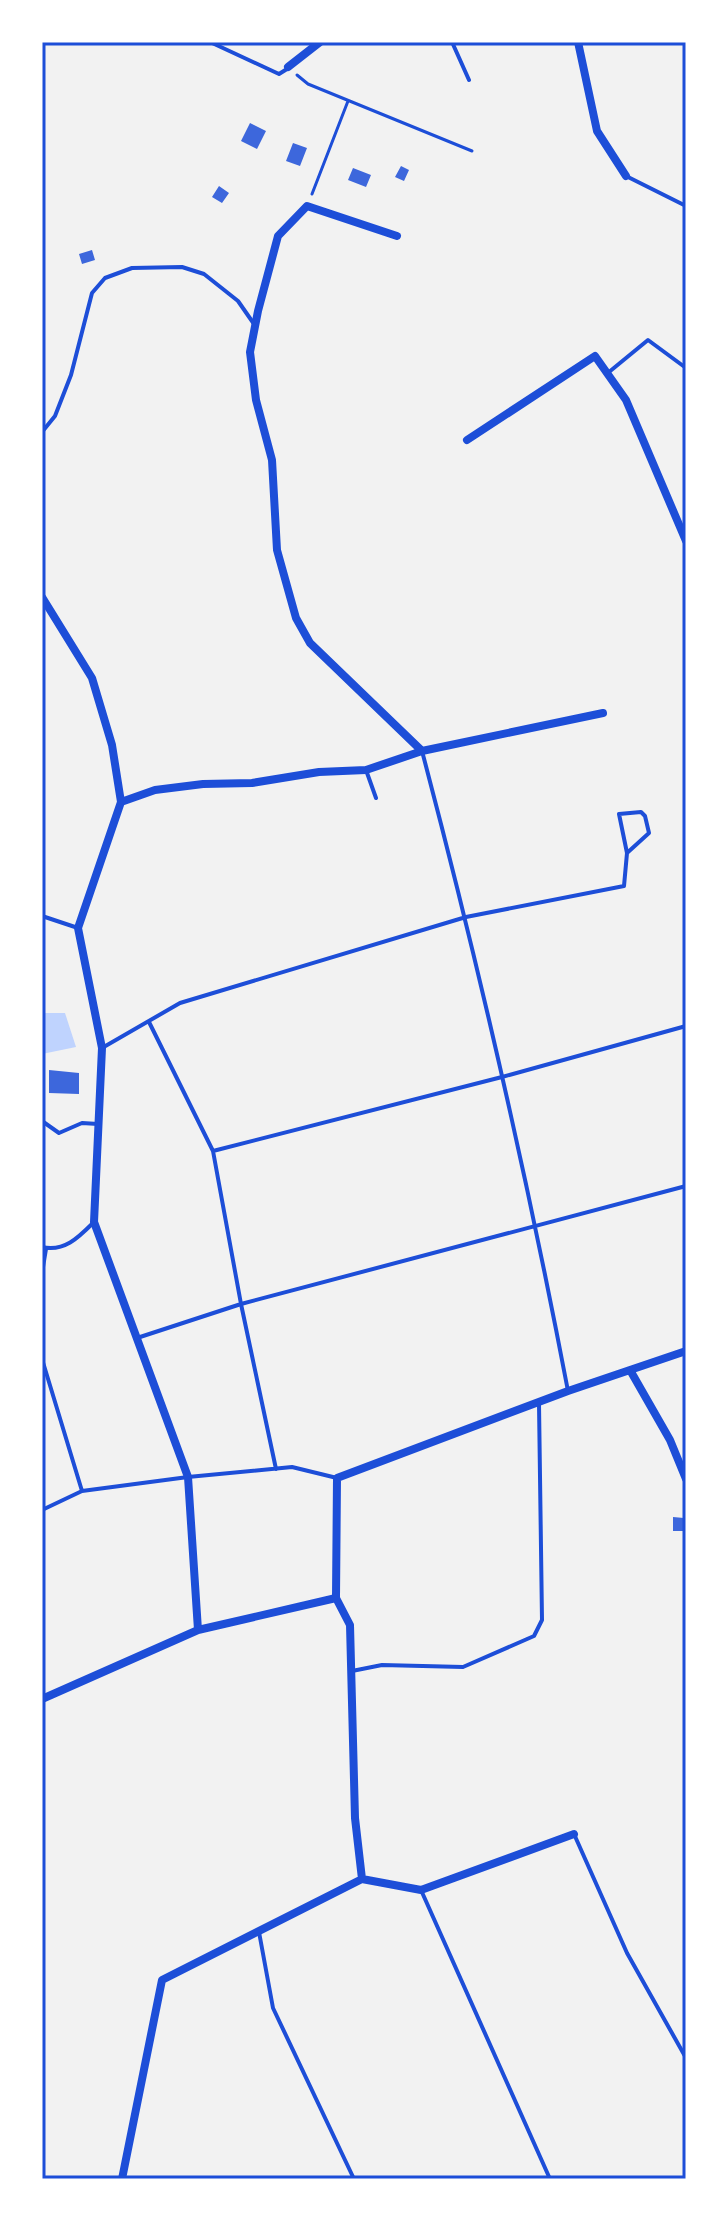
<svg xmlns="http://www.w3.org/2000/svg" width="728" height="2221" font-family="Manrope,sans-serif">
<rect width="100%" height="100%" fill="#f2f2f2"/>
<path fill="#bfd3fe" d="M42,1013H65L76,1047L42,1054Z"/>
<path fill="#3d67dc" d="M250,123L266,131L257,149L241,141Z
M293,143L307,148L300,166L286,161Z
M401,166L409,170L404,181L395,177Z
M353,168L371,175L366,187L348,180Z
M219,186L229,193L222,203L212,197Z
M92,250L95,260L82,264L79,254Z
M49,1070L79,1073V1094L49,1093Z
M673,1517L684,1518V1531H673Z"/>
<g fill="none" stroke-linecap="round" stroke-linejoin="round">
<path stroke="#1d4ed8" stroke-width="3" d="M297,75L308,84L472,151
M312,194L348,101"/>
<path stroke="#1d4ed8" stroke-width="4" d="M210,42L279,74L287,69
M452,42L469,80
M626,176L686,206
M609,372L648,340L686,368
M42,432L55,416L71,375L92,293L105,278L132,268L182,267L204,274L238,301L254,324
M422,751C478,963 527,1176 568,1391
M366,770L376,798
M42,916L78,928
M149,1022L213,1151L241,1304L276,1469
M102,1048L180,1003L466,917L624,886L627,853L619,814L641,812L645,816L649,833L627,853
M42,1121L59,1133L82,1123L98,1124
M213,1151L502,1077L686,1026
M42,1247C64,1252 78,1238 93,1223
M42,1273L46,1249
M137,1338L241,1304L686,1186
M42,1359L82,1491
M42,1510L82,1491L188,1477L292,1467L337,1478
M352,1671L382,1665L463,1667L534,1636L542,1620L539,1404
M574,1834L627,1953L686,2058
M421,1890L550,2179
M259,1932L273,2008L354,2179"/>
<path stroke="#1d4ed8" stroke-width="8" d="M578,42L597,131L626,176
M288,67L320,42
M397,236L307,206L278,236L258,311L250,352L256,400L272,460L277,550L296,618L310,643L422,751
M467,440L595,356L626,400L686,541
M42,597L92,678L112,745L121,802L78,928L102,1048L94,1222L188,1477L198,1630
M121,802L155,790L203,784L252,783L319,772L366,770L422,751L603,713
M630,1370L670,1440L686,1479
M336,1598L350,1625L355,1818L362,1879
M42,1699L198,1630L336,1598L337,1478L568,1391L686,1351
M122,2179L162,1980L362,1879L421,1890L574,1834"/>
</g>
<rect width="728" height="2221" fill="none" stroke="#ffffff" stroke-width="88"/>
<rect x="44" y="44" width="640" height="2133" fill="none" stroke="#1d4ed8" stroke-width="3"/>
</svg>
